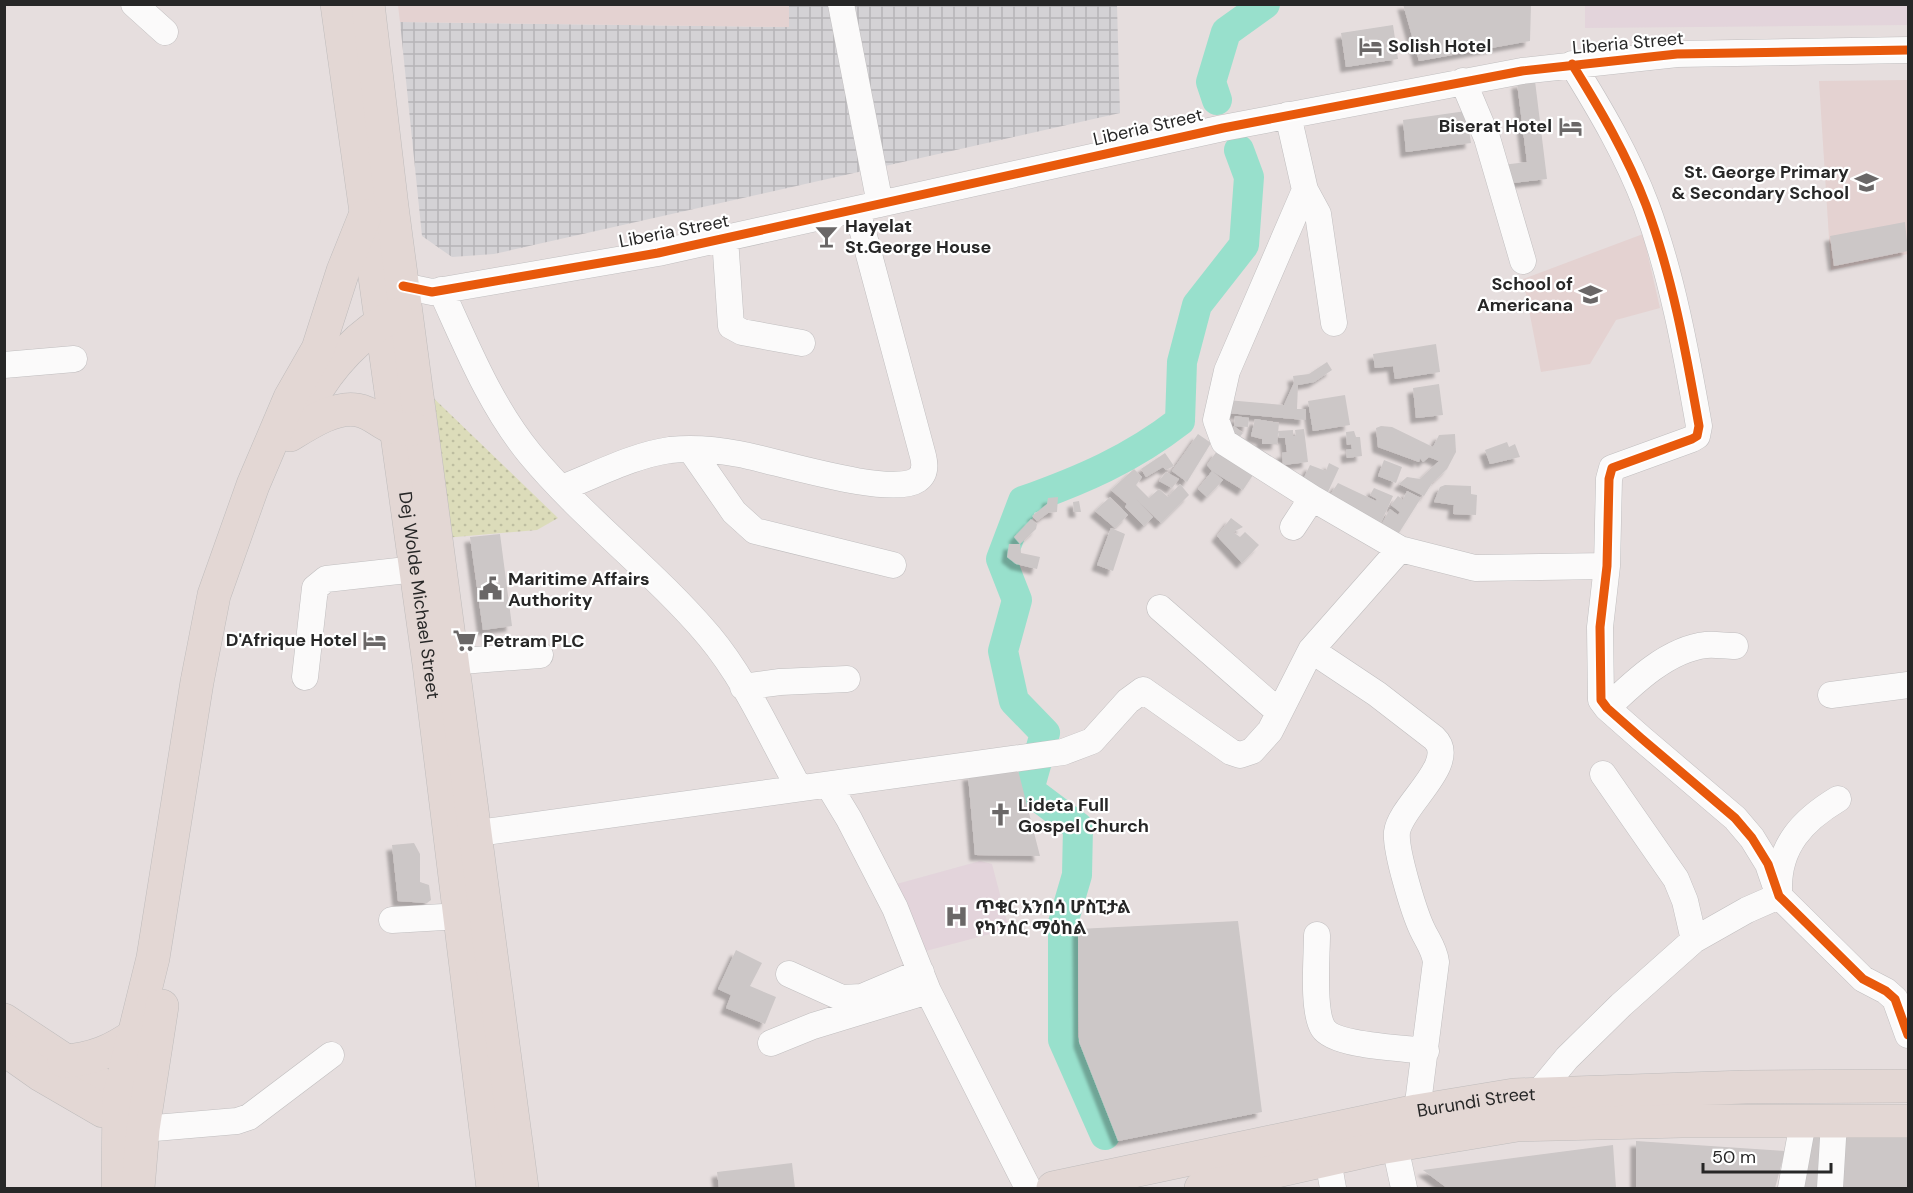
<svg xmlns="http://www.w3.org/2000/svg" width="1913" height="1193" font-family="'DM Sans','Noto Sans Ethiopic',sans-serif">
<defs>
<pattern id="industrial-grid" width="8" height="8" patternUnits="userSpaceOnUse" patternTransform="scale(1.5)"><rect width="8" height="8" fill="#d4d2d5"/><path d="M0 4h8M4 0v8" fill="none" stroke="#b6b4b7"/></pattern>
<pattern id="green-dots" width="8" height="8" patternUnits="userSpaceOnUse" patternTransform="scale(1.5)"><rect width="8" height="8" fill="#dcdcba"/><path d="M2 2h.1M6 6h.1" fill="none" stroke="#bdbda0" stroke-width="1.8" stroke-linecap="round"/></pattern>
<filter id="shadow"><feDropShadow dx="-5.5" dy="5.5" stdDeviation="1.5" flood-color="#0004"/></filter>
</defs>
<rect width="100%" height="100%" fill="#e6dede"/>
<path fill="url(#industrial-grid)" d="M789,5H1117L1120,113L494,254L452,257L422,236L400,22L788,27Z"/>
<path fill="#e4d2d1" d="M398,5H789V27L400,22Z
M1907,80L1908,254L1831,270L1819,81Z
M1643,234L1660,308L1616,320L1590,364L1541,372L1523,279Z"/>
<path fill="#e3d4db" d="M1585,5H1908V25L1585,28Z
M980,861L992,864L1009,929L922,952L893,885Z"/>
<path fill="url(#green-dots)" d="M421,386L558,518L537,530L444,538Z"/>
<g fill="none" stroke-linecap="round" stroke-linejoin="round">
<path stroke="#98e0cc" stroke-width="30" d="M1217,100L1211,82L1226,32L1265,4
M1105,1135L1063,1040V923L1077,875L1078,827L1029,790L1045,733L1014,701L1003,651L1017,600L1001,559L1023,501C1082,480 1131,459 1180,421L1182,362L1197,305L1244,245L1249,177L1239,150"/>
</g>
<path fill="#ccc7c7" filter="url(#shadow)" d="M1403,4H1531L1530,41L1419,61Z
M1393,25L1398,59L1346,67L1341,33Z
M1535,81L1547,179L1504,184L1502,165L1527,162L1517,83Z
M1466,111L1471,143L1406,152L1403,120Z
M1905,222L1908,251L1834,266L1830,236Z
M1436,344L1440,372L1395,379L1393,366L1375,368L1373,354Z
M1327,362L1332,370L1314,382L1298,385L1297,409H1306L1305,420L1227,413V400L1284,405L1294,383L1293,376L1309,374Z
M1439,384L1443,415L1416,418L1413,388Z
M1345,395L1350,425L1313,431L1308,401Z
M1235,416L1249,418L1248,427L1234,426L1243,433L1236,441L1229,431L1234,426Z
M1255,419L1279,423L1277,444H1262V439L1251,436Z
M1381,426L1392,427L1433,447L1439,435L1455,434L1456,452L1447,469L1432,483L1424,496L1399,484L1407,477L1420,479L1439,461L1429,457L1423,462L1420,458L1419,462L1378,447L1376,428Z
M1304,429L1308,462L1283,465L1282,453L1287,452L1285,438H1279L1278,431L1293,430V436H1296L1295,430Z
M1354,431L1356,437H1360L1362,456L1347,458L1346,450L1352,449L1351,444L1347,445L1346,432Z
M1198,434L1211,443L1187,482L1172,471Z
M1507,442L1509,447L1515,444L1520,457L1490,464L1485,450Z
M1217,451L1255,472L1243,490L1212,471L1223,480L1207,497L1198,489L1212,471L1207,465Z
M1165,453L1174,466L1166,470L1163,467L1146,477L1141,469Z
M1384,460L1402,467L1396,483L1378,476Z
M1329,463L1339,468L1327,494L1302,482L1310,465L1326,471Z
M1134,469L1142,477L1136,485L1149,498L1159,489L1168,497L1180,484L1189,495L1161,523L1136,499L1153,517L1144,526L1125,507L1127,504L1111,490Z
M1166,472L1179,479L1172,488L1159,481Z
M1338,483L1376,501L1377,499L1370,495L1374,488L1393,496L1379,527L1328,498Z
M1445,485L1471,486V494L1477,495L1476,515L1453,514L1454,505L1434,502L1440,487Z
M1407,491L1421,498L1397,536L1380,527L1390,509L1398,515L1400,512L1391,505L1398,496L1403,500Z
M1058,497L1057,512L1048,513L1037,521L1032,516L1047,504L1048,498Z
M1110,497L1128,515L1115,528L1095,511Z
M1079,501L1081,512H1074L1073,502Z
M1231,518L1243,527L1233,532L1240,537L1245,532L1259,545L1242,563L1217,536Z
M1031,519L1037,524L1036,529L1020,544L1021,553L1040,557L1037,569L1016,564L1007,557L1009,544H1020L1014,537Z
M1111,528L1125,534L1113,571L1097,565Z
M500,534L512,626L483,630L470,537Z
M1018,770L1040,856L975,855L968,775Z
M414,843L420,854V882L429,885L431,900L427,903L398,901L392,845Z
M1238,921L1262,1112L1118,1141L1079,1042L1078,929Z
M736,950L762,963L750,986L776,997L765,1024L726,1008L731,995L718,989Z
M1808,1130L1824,1131L1820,1188H1797Z
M1840,1130H1908V1188H1837Z
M1636,1141L1785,1151L1775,1188H1636Z
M1613,1145L1616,1188H1447L1423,1170Z
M792,1163L795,1188H719L717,1172Z"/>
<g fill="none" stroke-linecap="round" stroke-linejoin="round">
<defs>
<path id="minor" d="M134,4L165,32
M841,4L880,204
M1572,64C1600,109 1627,155 1646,205C1672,275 1686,352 1699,426L1697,436L1692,439L1612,468L1609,479L1607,566L1600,627L1601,700L1607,708L1641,738L1735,818L1752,838L1768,864L1779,896L1863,979L1886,991L1895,999L1908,1035
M1463,81L1487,138L1523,261
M1288,115L1305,190L1318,214L1334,323
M1305,190L1227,371L1216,420L1224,442L1312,498L1400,549L1475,568L1607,566
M725,238L731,326L742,332L802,343
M403,286L432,292L658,253L1223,128L1522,71L1677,54L1908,50
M441,290C467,347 490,405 530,454C584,519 654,571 709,636C746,680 771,738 799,788
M4,365L74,359
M691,450L734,512L755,531L893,565
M562,488C596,475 634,455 670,450C691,448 718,450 739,454C773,460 891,498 917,480C926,474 925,464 923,456L857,210
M1293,527L1312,498
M1160,608L1279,712
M1311,650L1377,694L1434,738C1460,763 1401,804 1397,832C1395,850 1414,912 1422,929C1428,942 1434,948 1436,962L1417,1111
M436,663L540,655
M305,677L315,588L326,579L416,569
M743,687L780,682L847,679
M1831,695L1908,685
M1607,708C1633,683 1668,649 1706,645C1715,644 1725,646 1735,646
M1603,774L1676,879L1685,901L1694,940
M829,786L849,819L895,908L928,991L1028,1188
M456,836L1063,752L1092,741L1128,701L1143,690L1231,752L1240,755L1252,751L1270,731L1311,650L1400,549
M1779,890C1778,846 1803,820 1838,799
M392,920L461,916
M1317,935C1317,957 1312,1010 1323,1028C1334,1046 1403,1048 1426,1051
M789,974L842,998L862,997L921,972
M771,1043L813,1026L928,991
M1538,1093L1567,1058L1621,1005L1694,940L1747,910L1779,896
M143,1129L237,1121L249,1117L331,1055
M1395,1146L1404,1188
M1328,1160L1333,1188
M1791,1188L1803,1122
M1830,1188L1834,1122"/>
<g id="major">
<path id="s1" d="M337,4L429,664L493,1188"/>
<path d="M368,4L392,207L522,1188"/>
<path d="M311,400C329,367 361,331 396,315"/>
<path d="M290,435C308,424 335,406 357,410C380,414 384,433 414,429"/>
<path d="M4,1020L119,1096L139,1105"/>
<path d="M4,1049L41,1075L103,1111"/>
<path d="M64,1061C93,1059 112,1051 136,1034"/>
<path d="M118,1188L119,1096L153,958L197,682L214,595L253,485L290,398L318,349L343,271L365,216"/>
<path d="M138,1188L143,1129L162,1006"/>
<path id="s2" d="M1053,1188L1417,1111L1514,1095L1745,1087L1908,1086"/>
<path d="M1201,1188L1379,1148L1517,1125L1682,1121H1908"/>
</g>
</defs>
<use href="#minor" stroke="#c0bebf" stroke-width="27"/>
<use href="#major" stroke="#bfbcbc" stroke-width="34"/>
<use href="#minor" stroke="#fbfafa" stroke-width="26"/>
<use href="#major" stroke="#e3d7d4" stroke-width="33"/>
<defs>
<path id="cycleway" d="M1572,64C1600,109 1627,155 1646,205C1672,275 1686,352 1699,426L1697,436L1692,439L1612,468L1609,479L1607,566L1600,627L1601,700L1607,708L1641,738L1735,818L1752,838L1768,864L1779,896L1863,979L1886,991L1895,999L1908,1035
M403,286L432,292L658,253L1223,128L1522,71L1677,54L1908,50"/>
</defs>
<use href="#cycleway" stroke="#fff" stroke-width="13"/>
<use href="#cycleway" stroke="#e8590c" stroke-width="9"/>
</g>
<defs>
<symbol id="hotel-bare" viewBox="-9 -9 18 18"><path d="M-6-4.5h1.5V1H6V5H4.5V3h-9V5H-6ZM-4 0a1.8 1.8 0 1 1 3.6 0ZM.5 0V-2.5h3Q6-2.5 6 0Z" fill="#6a6767" stroke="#fff" stroke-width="2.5" paint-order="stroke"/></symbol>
<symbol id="school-bare" viewBox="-9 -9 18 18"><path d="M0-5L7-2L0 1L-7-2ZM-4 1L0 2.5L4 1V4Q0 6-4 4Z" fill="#6a6767" stroke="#fff" stroke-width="2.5" paint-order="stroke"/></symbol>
<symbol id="bar-bare" viewBox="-9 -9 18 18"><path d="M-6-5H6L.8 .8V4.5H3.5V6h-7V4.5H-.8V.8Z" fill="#6a6767" stroke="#fff" stroke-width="2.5" paint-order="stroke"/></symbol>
<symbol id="civic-bare" viewBox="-9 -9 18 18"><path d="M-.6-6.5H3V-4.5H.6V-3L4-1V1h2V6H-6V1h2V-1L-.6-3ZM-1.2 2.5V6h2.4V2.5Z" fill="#6a6767" stroke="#fff" stroke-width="2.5" paint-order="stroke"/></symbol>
<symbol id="supermarket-bare" viewBox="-9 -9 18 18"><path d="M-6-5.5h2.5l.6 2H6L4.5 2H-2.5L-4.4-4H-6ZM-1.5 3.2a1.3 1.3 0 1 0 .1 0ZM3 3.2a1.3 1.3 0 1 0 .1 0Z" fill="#6a6767" stroke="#fff" stroke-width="2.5" paint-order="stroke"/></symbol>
<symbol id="church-bare" viewBox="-9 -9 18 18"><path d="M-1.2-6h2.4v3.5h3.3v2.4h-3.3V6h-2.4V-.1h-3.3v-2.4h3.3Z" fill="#6a6767" stroke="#fff" stroke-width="2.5" paint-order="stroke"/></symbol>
<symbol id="hospital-bare" viewBox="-9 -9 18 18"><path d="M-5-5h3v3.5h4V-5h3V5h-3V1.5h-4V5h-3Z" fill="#6a6767" stroke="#fff" stroke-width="2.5" paint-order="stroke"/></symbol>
</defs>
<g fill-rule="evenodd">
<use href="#hotel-bare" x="1354" y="30" width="33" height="33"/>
<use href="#hotel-bare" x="1554" y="110" width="33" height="33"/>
<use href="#school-bare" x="1850" y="166" width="33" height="33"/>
<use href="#bar-bare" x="810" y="220" width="33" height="33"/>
<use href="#school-bare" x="1574" y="278" width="33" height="33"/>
<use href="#civic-bare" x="474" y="572" width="33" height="33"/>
<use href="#hotel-bare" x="358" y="624" width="33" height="33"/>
<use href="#supermarket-bare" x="448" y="624" width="33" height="33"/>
<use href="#church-bare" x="984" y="798" width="33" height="33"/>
<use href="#hospital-bare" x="940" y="900" width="33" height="33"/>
</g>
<g text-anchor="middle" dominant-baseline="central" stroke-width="4.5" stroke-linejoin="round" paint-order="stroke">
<g font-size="18" fill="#272727" stroke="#fff">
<text transform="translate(1628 43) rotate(-5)">Liberia Street</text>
<text transform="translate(1148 127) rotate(-13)">Liberia Street</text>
<text transform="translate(674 231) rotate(-11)">Liberia Street</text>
<text stroke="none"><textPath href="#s1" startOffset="597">Dej Wolde Michael Street</textPath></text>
<text stroke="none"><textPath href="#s2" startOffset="432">Burundi Street</textPath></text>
</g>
<g font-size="18" font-weight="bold" fill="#272727" stroke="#fff" text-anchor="start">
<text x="1388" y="46">Solish Hotel</text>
<text x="1552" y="126" text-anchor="end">Biserat Hotel</text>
<text x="1849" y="172" text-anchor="end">St. George Primary<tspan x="1849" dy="21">&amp; Secondary School</tspan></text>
<text x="845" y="226">Hayelat<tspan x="845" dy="21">St.George House</tspan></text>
<text x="1573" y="284" text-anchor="end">School of<tspan x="1573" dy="21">Americana</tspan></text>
<text x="508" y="579">Maritime Affairs<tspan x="508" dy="21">Authority</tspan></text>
<text x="357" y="640" text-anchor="end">D'Afrique Hotel</text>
<text x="483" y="641">Petram PLC</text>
<text x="1018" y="805">Lideta Full<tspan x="1018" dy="21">Gospel Church</tspan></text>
<text x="975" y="907">ጥቁር አንበሳ ሆስፒታል<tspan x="975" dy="21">የካንሰር ማዕከል</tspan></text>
</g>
</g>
<rect width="1913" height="1193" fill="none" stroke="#272727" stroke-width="12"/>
<path d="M1703 1163v9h128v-9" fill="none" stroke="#272727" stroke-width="3"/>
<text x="1712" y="1163" font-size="18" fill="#272727" stroke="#ffffff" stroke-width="4.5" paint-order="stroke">50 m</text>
</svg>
